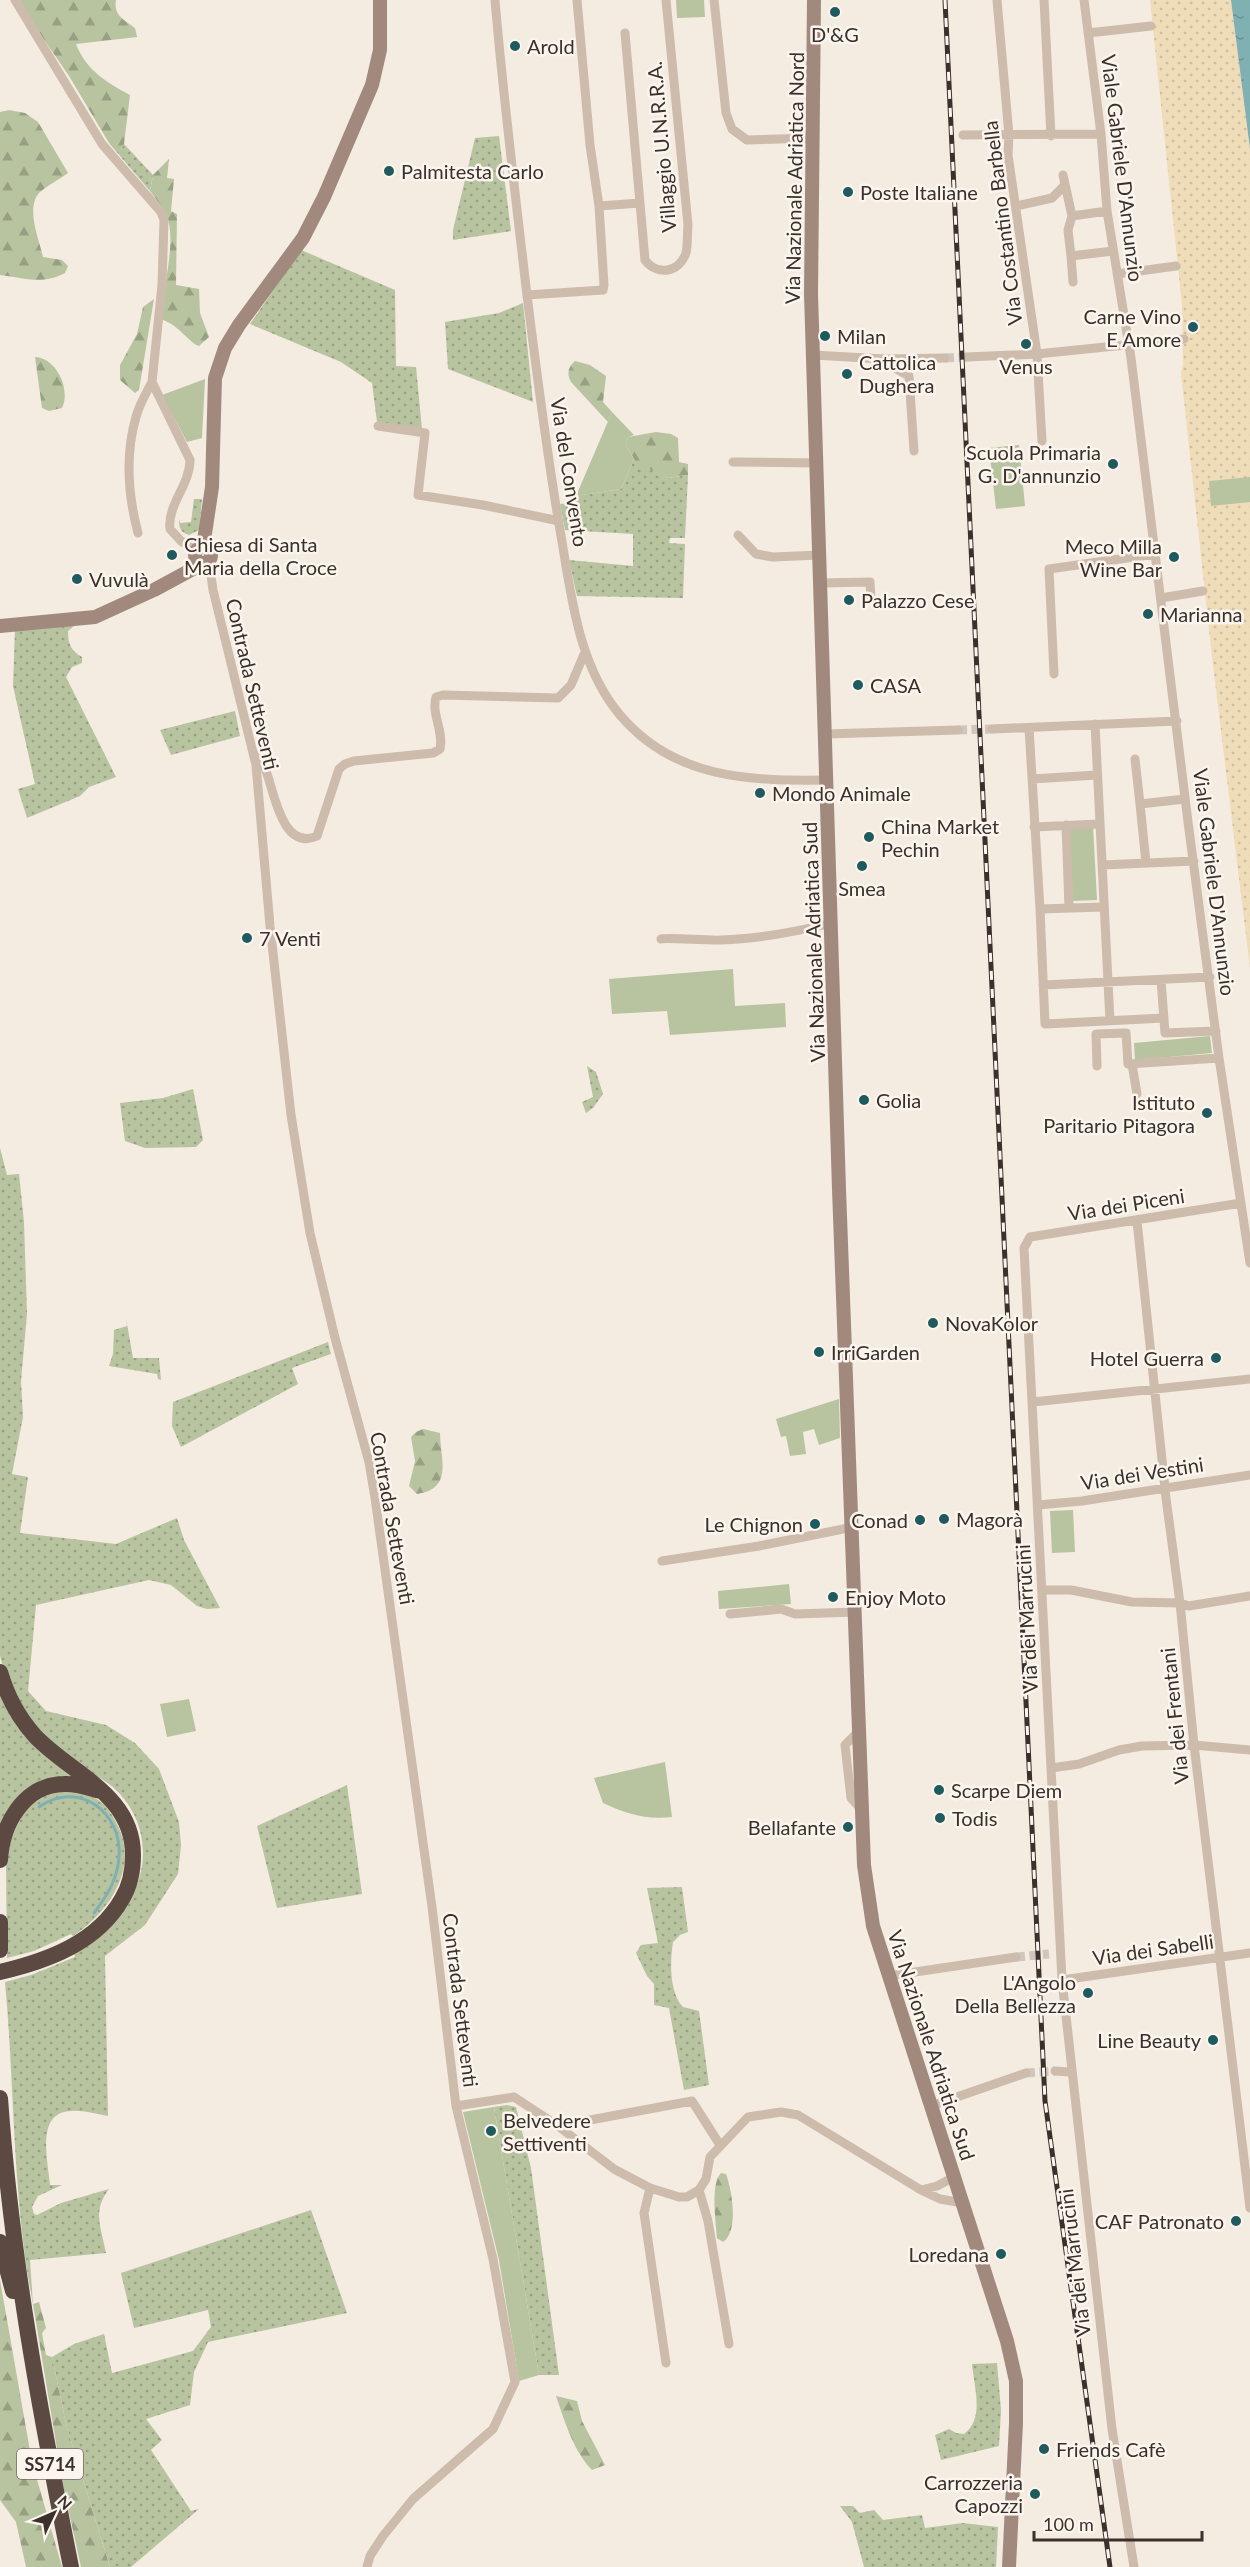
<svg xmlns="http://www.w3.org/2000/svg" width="1250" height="2567" font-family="Lato,sans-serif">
<defs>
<pattern id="grass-dots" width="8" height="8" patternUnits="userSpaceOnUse" patternTransform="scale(1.5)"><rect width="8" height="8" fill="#b8c4a0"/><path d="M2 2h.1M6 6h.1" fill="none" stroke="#97a083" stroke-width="1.8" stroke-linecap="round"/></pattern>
<pattern id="forest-firs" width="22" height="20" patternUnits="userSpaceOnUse" patternTransform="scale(1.5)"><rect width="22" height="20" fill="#b8c4a0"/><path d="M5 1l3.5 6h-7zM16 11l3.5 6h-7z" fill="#97a083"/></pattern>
<pattern id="sand-dots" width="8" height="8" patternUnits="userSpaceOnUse" patternTransform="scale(1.5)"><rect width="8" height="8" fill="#efdcb8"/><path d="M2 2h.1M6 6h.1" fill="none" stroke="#cebd9e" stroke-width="1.8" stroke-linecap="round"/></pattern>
<pattern id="water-ripples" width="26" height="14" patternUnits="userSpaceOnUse" patternTransform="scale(1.5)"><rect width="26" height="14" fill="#7fb0b2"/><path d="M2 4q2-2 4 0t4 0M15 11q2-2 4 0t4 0" fill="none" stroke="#699091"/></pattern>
</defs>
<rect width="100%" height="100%" fill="#f4ebe1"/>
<path fill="url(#grass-dots)" d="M499,136L511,231L453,240V230L475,138Z
M124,144L153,175L150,191L114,149H121Z
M301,250L395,290L396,366L416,367L422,429L377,422L372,383L341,362L250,324Z
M523,303L533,402L448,369L445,322L499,313Z
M634,459L668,478L688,475L685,538H670L669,543L685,544L683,598L577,596L569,560L633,566V534L565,530L560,504L573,503L576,496L621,489Z
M194,499H202L199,530L189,535C180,532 179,528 179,519L180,523L191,522Z
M75,625L68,631C68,644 71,651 82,657V663L72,667L66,677L116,777L89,787L80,796L27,818L18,789L35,784L13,686L15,629Z
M235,711L240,736L171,755L160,730Z
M587,1066L596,1072L603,1094L593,1108L586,1113L582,1102L593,1097Z
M193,1089L203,1140L196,1147L145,1148L125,1141L120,1103L163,1098Z
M0,1148L7,1175L19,1174L24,1222L27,1314L21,1381L23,1417L12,1474L28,1477L20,1533L116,1544L177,1518L184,1540L220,1608L207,1609L197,1606L171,1585L149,1580L36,1605L28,1691L46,1711L106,1725L135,1743L159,1769L179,1822L181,1845L178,1874L145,1925L105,1956L108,2116C96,2114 83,2110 71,2111C35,2112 48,2161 50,2185H62L38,2196L32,2207L34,2214L37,2215L61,2203L109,2189C92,2211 101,2227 106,2253L30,2260L33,2304C12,2197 15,2089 5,1982L31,1975L75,1957L74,1953C88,1939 121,1915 130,1899C153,1861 145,1812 109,1784C92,1772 72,1762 57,1748C30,1722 9,1692 0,1656Z
M126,1318L133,1358H159L161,1380L158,1379L157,1374L109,1366L113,1354L114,1330L127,1326Z
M328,1342L331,1354L292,1368L298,1384L181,1447L172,1426L173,1402Z
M0,1690L76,1780L55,1779L0,1831Z
M347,1785L362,1894L277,1908L257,1826Z
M68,1790C77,1793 87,1794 95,1798C106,1804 113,1815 118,1826C139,1869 108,1913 73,1936L71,1934L34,1951L7,1958L6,1867L8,1844L26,1808L50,1793Z
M682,1887L688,1932L680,1935L673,1942C670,1962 669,1992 683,2007L699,2011L709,2085L684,2090L669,2008L654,2005V1984L647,1976L636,1953L641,1945L658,1943L647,1888Z
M507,2105L516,2107L531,2168L559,2375H539L494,2107Z
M311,2210L347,2313L208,2342L194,2372L190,2405L146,2419L162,2440L151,2450L191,2511L199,2509L131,2567H110L67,2428L52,2357L74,2344L104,2334L112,2373L193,2351L211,2327L208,2310L134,2328L121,2273Z
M997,2363L1001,2410L999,2446L941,2460L935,2435L949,2429L956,2433L964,2434C985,2419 974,2387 972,2364Z
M840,2506H853L860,2513L874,2510L883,2520L922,2515L925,2528L963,2523L998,2527L996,2567H864L852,2522Z"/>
<path fill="url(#forest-firs)" d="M20,0H116C113,15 124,20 135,28L137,37L76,44C86,70 106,82 130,95L124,144L121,149H114L109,143L69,76L32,22Z
M9,110L25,113L38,122L68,173C60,179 48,185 40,192C25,207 39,239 43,257L62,260L68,266L65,273C42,285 25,278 0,275V112Z
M169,159L167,178L174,179L171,211L177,214L176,285L199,289L200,313L209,337L199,346C189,343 180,326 163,320L161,317C162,289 178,240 166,214C162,206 155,198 150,191L153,175Z
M154,299L139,390L135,393L120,380V365L137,334L143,307Z
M35,357C57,358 71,390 62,408L49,411L42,408Z
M575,361L590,365L606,376L603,402L612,412L608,422L571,382C567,374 567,368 575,361Z
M656,432L671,434L678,438L679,462L688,464V475L668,478L636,462L626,446L628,437Z
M423,1429L440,1433C440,1458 454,1489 417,1494L409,1486L415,1461L411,1437L416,1432Z
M721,2173L726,2174C732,2190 739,2231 723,2242L717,2238C716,2223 710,2184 721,2173Z
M0,2280L32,2462L62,2567H26L16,2522L0,2500Z
M39,2302L46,2328L42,2333L46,2355L52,2357L67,2428L110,2567H81L63,2485L33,2304Z
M556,2396L577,2401L582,2421L605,2465L592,2470C573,2450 565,2422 556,2396Z"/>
<path fill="url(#sand-dots)" d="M1150,0H1231L1250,149V968L1212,657L1181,373L1183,364L1182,305Z"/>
<path fill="#b8c4a0" d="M676,0H704L705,17L677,18Z
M205,379L202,438L187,442L162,395Z
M612,412L634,435L628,437L626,446L634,459L621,489L576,496Z
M1019,445L1025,506L996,509L989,448Z
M1250,477V502L1211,506L1209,481Z
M1093,826L1097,900L1072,901L1068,827Z
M733,969L735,1006L785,1003L786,1027L670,1035L667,1011L612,1014L609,979Z
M1210,1036L1212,1053L1135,1060L1134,1043Z
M839,1399L840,1438L819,1445L814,1429L803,1432L806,1454L790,1456L786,1436L781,1437L776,1419Z
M1073,1510L1075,1552L1052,1553L1050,1511Z
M789,1584L791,1604L719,1609L718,1591Z
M189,1699L196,1731L167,1737L160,1704Z
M665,1762L672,1817C646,1820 627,1814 603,1803L594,1778Z
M494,2107L539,2375L519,2381L499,2260L463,2112Z"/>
<path fill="url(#water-ripples)" d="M1231,0H1250V149Z"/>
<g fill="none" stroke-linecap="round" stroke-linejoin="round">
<path stroke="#7fb0b2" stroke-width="3" d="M39,1807C78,1779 123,1812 119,1858C117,1880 107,1896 94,1913"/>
<path stroke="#cfc6bd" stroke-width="9" stroke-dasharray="9 4.5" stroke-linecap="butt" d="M945,358L967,357
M958,730L992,729
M1016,1957L1049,1954
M1026,2073L1055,2071"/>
<path stroke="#cdbbac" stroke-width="9" d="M15,0L102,144L161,212L164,220L162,285L152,382L190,460C190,485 167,505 170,529L181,541L196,551
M495,0C503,96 515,191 526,287C536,368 546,449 560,530C571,592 577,664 620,715C674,779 749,781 827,780
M714,0L726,113L732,129L747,140L813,138
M997,0L1009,135L1008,155L1037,354L1042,441
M1044,0L1051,136
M1084,0L1101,134L1107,211L1131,358L1188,822L1219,1058L1250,1263
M625,33L645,260C657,276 679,273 686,253C688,245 687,234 688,225L666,0
M1088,33L1151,26
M963,135L1101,134
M1063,175L1072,216
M599,206L640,203
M1016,206L1052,198L1065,185
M1107,211L1072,216L1068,230L1071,256L1113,251
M1071,256L1073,282
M1117,274L1176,266
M527,295L603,290L604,285L599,206L590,145L577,0
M813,355L885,359L945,358
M967,357L1037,354L1184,339
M891,359L895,368L909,376L914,451
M378,426L425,433L418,495L483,505L559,521
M733,462L817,463
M138,533C128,495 125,455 136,417C139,405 146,393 152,382
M738,535L756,554L773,557L820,555
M209,561L213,590L256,765L270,926L291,1115L310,1233L335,1338L369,1462L375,1498L432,1907L456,2106L493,2259L515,2382L493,2429L413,2499L383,2536L370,2556L367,2567
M821,583L870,582L871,600
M1161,598L1203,591
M1054,674L1049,569L1155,554
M1095,724L1110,1021
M1029,728L1040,909L1045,1024L1164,1018
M992,729L1177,721
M826,734L958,730
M257,755C260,760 264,766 266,771C274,791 282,852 317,836L339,769L345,764L354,761L433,753L440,749C444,731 431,714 436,697L443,695L558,698L571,685L585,652
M1135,759L1140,804
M1032,779L1097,775
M1066,825L1069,907
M1034,827L1099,824
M1146,863L1140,804L1185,799
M1102,865L1194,861
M1040,909L1103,907
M661,939C666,937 710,941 721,940C759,939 795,932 832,923
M1161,980L1165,1033L1216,1031
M1043,985L1210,977
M1132,1064L1137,1094
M1097,1066L1096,1034L1126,1033L1128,1064L1219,1058
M1137,1221L1166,1498L1180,1603L1194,1745L1250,2208
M1033,1402L1250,1379
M1038,1505L1082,1501L1250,1475
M662,1561L759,1546L853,1527
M1043,1590H1071L1132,1602L1180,1603L1189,1606L1250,1596
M730,1614L781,1609L795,1614L856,1612
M859,1731L845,1745L851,1798L862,1810
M1051,1768L1079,1764L1119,1750L1142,1746L1194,1745L1250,1750
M888,1976L1016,1957
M1062,1980L1250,1953
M1055,2071L1070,2072
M456,2106L514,2097L558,2126L614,2169L650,2188L679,2197H687L699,2190L706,2179L710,2157L748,2117L781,2112L798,2115L921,2190L940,2199L963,2203
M931,2106L1026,2073
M558,2126L692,2101L720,2145
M650,2188L644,2213L666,2363
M699,2190L708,2221L729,2344
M921,2190L937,2186L954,2177
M1134,2567L1112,2429L1062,1980L1024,1248L1030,1237L1241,1203"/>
<path stroke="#a18a7d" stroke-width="14" d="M814,0L811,294L839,1189L864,1865L873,1926L1007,2341L1016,2381V2423L1009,2567
M195 555a8 8 0 1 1 16 0a8 8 0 1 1-16 0Z
M203,547L212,487L215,378L225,348L239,325L303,238L324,197L372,85L380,50V0
M0,626L95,617L154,590L202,564"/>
<path stroke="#5c4a42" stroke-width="16" d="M0,1672C7,1696 18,1717 35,1736C71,1774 133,1794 133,1855C133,1870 130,1886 122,1899C97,1943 47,1961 0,1972
M0,1860C2,1825 23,1785 64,1784C76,1783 89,1788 101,1791
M0,1922V1950
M0,2098C11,2256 40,2412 71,2567
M0,2242L13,2291"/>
<defs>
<path id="rail" d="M945,0L1045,2101L1110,2567"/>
</defs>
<use href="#rail" stroke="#3b302b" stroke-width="5"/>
<use href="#rail" stroke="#fbf5ee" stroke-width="3" stroke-dasharray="9" stroke-linecap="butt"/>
</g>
<g fill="#1f5a5e" stroke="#fbf5ee" stroke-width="2">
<circle cx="835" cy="12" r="6"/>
<circle cx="515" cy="46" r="6"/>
<circle cx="389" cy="171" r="6"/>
<circle cx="848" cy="192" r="6"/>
<circle cx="1193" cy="327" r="6"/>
<circle cx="825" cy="336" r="6"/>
<circle cx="1026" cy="344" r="6"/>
<circle cx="847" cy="374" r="6"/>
<circle cx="1113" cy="464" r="6"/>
<circle cx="172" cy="555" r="6"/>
<circle cx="1174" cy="557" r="6"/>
<circle cx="77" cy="579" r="6"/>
<circle cx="849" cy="600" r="6"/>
<circle cx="1148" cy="614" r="6"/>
<circle cx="858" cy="685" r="6"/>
<circle cx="760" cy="793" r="6"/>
<circle cx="869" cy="837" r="6"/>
<circle cx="862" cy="866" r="6"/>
<circle cx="247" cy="938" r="6"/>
<circle cx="864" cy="1100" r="6"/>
<circle cx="1207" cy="1113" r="6"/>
<circle cx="933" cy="1323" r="6"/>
<circle cx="819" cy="1352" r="6"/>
<circle cx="1216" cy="1358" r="6"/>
<circle cx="944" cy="1519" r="6"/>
<circle cx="920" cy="1520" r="6"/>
<circle cx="815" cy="1524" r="6"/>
<circle cx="833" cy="1597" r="6"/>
<circle cx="939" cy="1790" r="6"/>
<circle cx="940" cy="1818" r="6"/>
<circle cx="848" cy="1827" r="6"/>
<circle cx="1088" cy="1993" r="6"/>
<circle cx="1213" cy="2040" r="6"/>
<circle cx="491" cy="2131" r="6"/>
<circle cx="1236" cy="2221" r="6"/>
<circle cx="1001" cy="2254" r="6"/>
<circle cx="1044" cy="2449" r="6"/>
<circle cx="1035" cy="2494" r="6"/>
</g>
<g text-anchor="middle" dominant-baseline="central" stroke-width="5" stroke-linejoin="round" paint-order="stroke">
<rect fill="#fbf5ee" stroke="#756b66" stroke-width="1.5" x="17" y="2449" width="66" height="30" rx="4.5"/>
<g font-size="18" font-weight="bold" fill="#3b302b">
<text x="50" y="2464">SS714</text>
</g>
<g font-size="20" fill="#3b302b" stroke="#fbf5ee" text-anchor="start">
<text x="835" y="34" text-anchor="middle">D'&amp;G</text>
<text x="527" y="46">Arold</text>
<text x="401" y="171">Palmitesta Carlo</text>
<text x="860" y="192">Poste Italiane</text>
<text x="1181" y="316" text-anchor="end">Carne Vino<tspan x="1181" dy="23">E Amore</tspan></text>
<text x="837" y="336">Milan</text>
<text x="859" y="362">Cattolica<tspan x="859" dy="23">Dughera</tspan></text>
<text x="1026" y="366" text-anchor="middle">Venus</text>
<text x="1101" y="452" text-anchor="end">Scuola Primaria<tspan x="1101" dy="23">G. D'annunzio</tspan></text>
<text x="184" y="544">Chiesa di Santa<tspan x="184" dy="23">Maria della Croce</tspan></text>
<text x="1162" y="546" text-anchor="end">Meco Milla<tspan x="1162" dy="23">Wine Bar</tspan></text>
<text x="89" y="579">Vuvulà</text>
<text x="861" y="600">Palazzo Cese</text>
<text x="1160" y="614">Marianna</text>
<text x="870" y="685">CASA</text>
<text x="772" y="793">Mondo Animale</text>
<text x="881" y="826">China Market<tspan x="881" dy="23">Pechin</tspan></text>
<text x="862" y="888" text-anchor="middle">Smea</text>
<text x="259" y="938">7 Venti</text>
<text x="876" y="1100">Golia</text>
<text x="1195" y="1102" text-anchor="end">Istituto<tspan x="1195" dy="23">Paritario Pitagora</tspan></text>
<text x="945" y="1323">NovaKolor</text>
<text x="831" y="1352">IrriGarden</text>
<text x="1204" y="1358" text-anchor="end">Hotel Guerra</text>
<text x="956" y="1519">Magorà</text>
<text x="908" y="1520" text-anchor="end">Conad</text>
<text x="803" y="1524" text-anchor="end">Le Chignon</text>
<text x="845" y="1597">Enjoy Moto</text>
<text x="951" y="1790">Scarpe Diem</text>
<text x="952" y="1818">Todis</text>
<text x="836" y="1827" text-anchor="end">Bellafante</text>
<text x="1076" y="1982" text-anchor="end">L'Angolo<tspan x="1076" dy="23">Della Bellezza</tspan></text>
<text x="1201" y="2040" text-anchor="end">Line Beauty</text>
<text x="503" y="2120">Belvedere<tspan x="503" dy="23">Settiventi</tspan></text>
<text x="1224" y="2221" text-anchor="end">CAF Patronato</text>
<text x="989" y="2254" text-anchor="end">Loredana</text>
<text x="1056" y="2449">Friends Cafè</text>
<text x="1023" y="2482" text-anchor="end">Carrozzeria<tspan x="1023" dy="23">Capozzi</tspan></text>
</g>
<g font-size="20" fill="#3b302b" stroke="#fbf5ee">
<text transform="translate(661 147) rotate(-95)">Villaggio U.N.R.R.A.</text>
<text transform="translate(1123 168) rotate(83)">Viale Gabriele D'Annunzio</text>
<text transform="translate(794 178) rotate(-89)">Via Nazionale Adriatica Nord</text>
<text transform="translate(1002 223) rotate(-97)">Via Costantino Barbella</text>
<text transform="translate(570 472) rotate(81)">Via del Convento</text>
<text transform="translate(253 684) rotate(77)">Contrada Setteventi</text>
<text transform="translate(1215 882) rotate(83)">Viale Gabriele D'Annunzio</text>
<text transform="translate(813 942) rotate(-92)">Via Nazionale Adriatica Sud</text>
<text transform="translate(1126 1204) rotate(-9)">Via dei Piceni</text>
<text transform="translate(1142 1473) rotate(-9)">Via dei Vestini</text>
<text transform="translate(393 1518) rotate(80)">Contrada Setteventi</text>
<text transform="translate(1026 1619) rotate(-93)">Via dei Marrucini</text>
<text transform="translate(1174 1716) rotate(-96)">Via dei Frentani</text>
<text transform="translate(1153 1949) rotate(-8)">Via dei Sabelli</text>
<text transform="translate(461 2000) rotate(83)">Contrada Setteventi</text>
<text transform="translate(932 2045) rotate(72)">Via Nazionale Adriatica Sud</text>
<text transform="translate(1074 2263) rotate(-97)">Via dei Marrucini</text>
</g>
</g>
<g transform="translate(54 2513) rotate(46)" stroke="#fbf5ee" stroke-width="4.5" paint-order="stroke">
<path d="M0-4.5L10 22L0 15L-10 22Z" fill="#3b302b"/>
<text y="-9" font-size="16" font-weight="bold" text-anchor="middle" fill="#3b302b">N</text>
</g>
<path d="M1034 2531v9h168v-9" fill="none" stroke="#3b302b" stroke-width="3"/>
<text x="1043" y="2531" font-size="18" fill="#3b302b" stroke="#fbf5ee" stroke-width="4.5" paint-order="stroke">100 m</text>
</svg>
